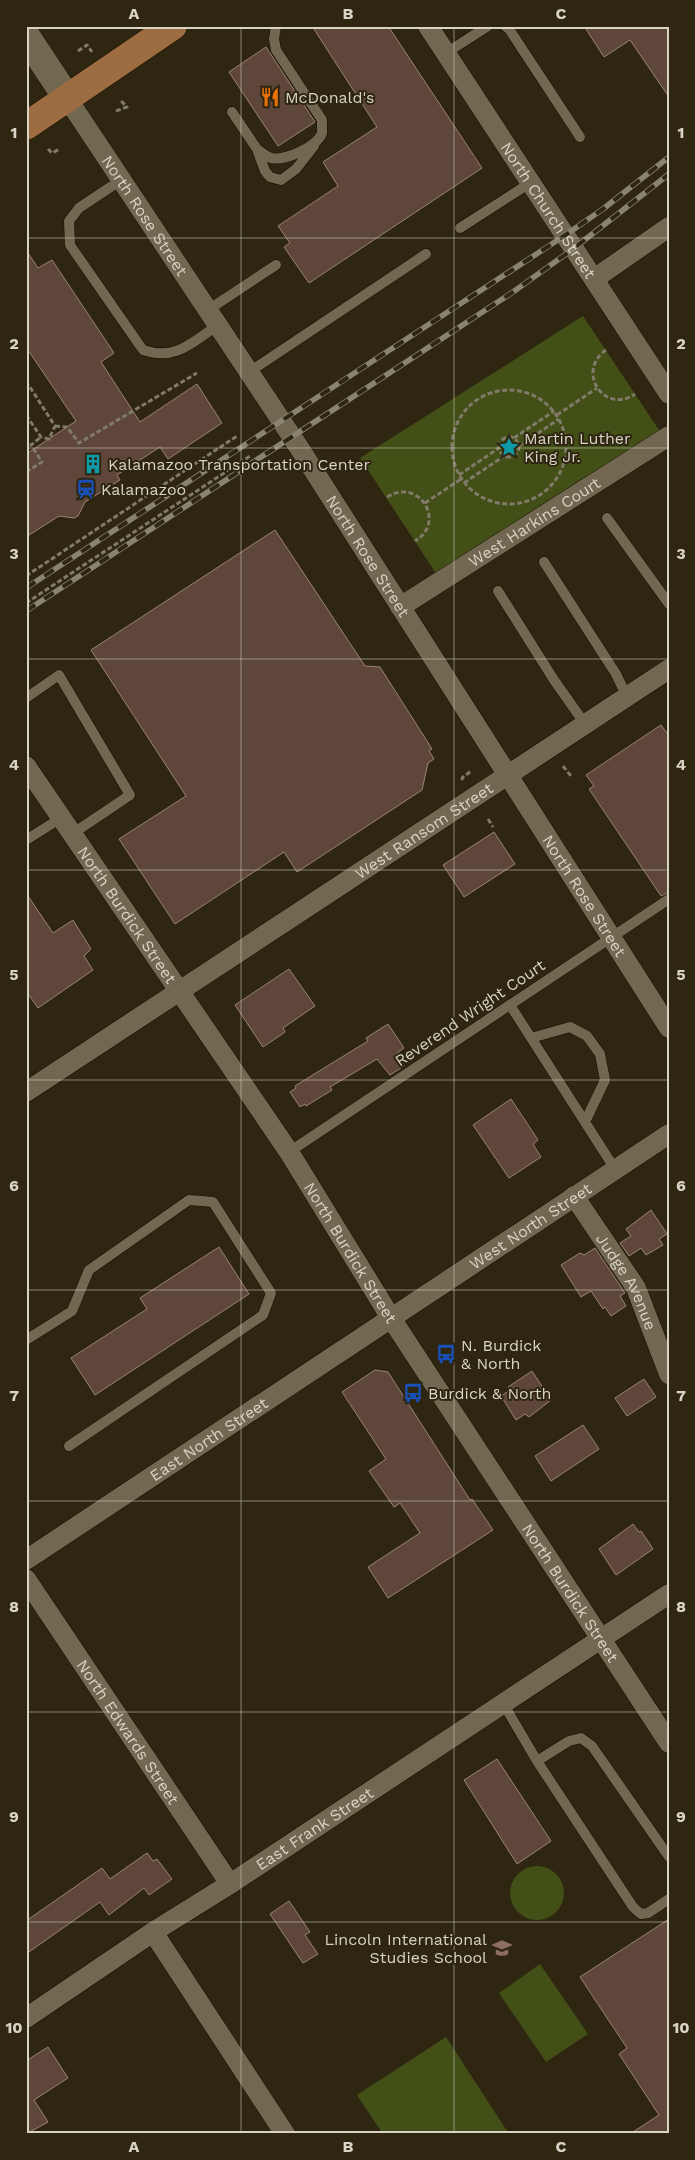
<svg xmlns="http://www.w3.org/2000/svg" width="695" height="2160" font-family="'Work Sans',sans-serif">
<rect width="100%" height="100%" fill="#2e2610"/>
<path fill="#424f17" d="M583,316L665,439L441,581L360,458Z
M510 1893a27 27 0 1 1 54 0a27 27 0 1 1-54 0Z
M540,1964L588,2034L546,2062L499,1993Z
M446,2037L509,2134H383L357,2095Z"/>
<path fill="#5e463b" stroke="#9d8276" d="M312,26H388L482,168L309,283L284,247L290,243L278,226L338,186L323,162L377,127Z
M584,26H669V97L630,40L604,57Z
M266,47L315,122L278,146L229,72Z
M26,250L38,268L52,260L114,353L101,362L140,422L197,384L222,423L168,459L160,447L117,475L120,480L85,502L78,516L74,518L59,516L26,537V454L76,421L26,347Z
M275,530L365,666L380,667L432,749L429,751L434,759L428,763L422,790L297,872L284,852L175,924L119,839L186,796L91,650Z
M661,725L669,736V892L661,896L589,789L594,786L586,775Z
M494,832L515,864L464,897L443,865Z
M26,893L53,933L73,920L91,949L84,956L93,970L38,1008L26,991Z
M289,969L315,1006L283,1028L285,1032L263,1047L235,1005Z
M388,1024L404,1048L398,1052L404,1066L390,1075L377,1059L330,1087L332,1090L306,1106L305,1104L300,1107L290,1092L296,1088L295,1086L368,1041L366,1038Z
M511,1099L538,1140L533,1144L541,1157L509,1178L473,1125Z
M651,1210L667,1234L659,1239L663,1245L646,1255L641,1248L629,1256L620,1243L631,1236L626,1229Z
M219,1247L249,1294L95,1395L71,1358L147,1309L140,1298Z
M595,1248L625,1293L620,1296L626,1306L611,1316L605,1307L603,1309L591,1291L581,1297L561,1265L580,1253L584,1255Z
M375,1370L388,1372L470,1500L472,1499L493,1530L388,1598L368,1567L420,1533L400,1503L394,1507L369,1471L386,1459L342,1392Z
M532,1371L551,1400L529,1417L525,1414L516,1420L501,1396L510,1390L508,1387Z
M644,1379L656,1397L627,1416L615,1398Z
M583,1425L599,1449L551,1481L535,1456Z
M633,1524L639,1532L641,1531L653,1549L616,1575L599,1549Z
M497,1759L551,1841L517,1864L464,1780Z
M147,1853L153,1861L157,1859L172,1879L149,1895L144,1888L109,1915L100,1902L26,1954V1921L102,1868L110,1879Z
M289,1901L310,1932L305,1935L318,1954L303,1963L270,1914Z
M669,1919V2134H630L659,2115L619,2054L627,2048L580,1977Z
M48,2047L68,2078L34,2100L48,2122L26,2134V2061Z"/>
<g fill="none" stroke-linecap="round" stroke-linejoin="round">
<defs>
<path id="lane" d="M505,26L509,29L580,137
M446,53L488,26
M232,112L257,149L265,171L270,177L281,180L296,169L314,146
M257,149C261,152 266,156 271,158C285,161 317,147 322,133V120L276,50L274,39L276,26
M121,180L79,208L69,221L70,245L143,350C176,361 191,343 218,325
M460,228L530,183
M208,310L276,265
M249,372L426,254
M607,518L669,604
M544,562L616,674L627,697
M498,591L554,680L585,724
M26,698L59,675L130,795L72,834
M26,840L61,818
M510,1005L615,1169
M531,1038L570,1027L587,1036L600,1054L605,1080L585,1122
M289,1152L669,899
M26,1340L72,1311L89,1270L189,1200L213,1202L271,1293L263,1315L69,1446
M503,1703L537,1761L633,1907L641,1914L648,1913L669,1899
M537,1761L569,1741L581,1738L592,1746L669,1857"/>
<g id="street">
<path id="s1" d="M428,26L669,394"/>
<path id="s2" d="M67,98L300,449L669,1028"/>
<path d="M594,279L669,227"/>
<path id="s3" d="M400,607L669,436"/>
<path id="s4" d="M26,766L289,1152L391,1318L669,1743"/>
<path id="s5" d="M26,1092L669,669"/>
<path id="s6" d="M574,1196L636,1288L669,1374"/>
<path id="s7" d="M26,1560L669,1134"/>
<path id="s8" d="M26,1579L230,1884"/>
<path d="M153,1932L285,2134"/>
<path id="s9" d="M26,2018L153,1932L230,1884L669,1594"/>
</g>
<path id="secondary" d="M26,36L67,98"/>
<path id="primary" d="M26,126L173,26"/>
</defs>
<use href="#lane" stroke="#160e00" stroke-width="11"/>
<use href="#street" stroke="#160e00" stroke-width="21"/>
<use href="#secondary" stroke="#160e00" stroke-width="29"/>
<use href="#primary" stroke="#160e00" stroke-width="29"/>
<path stroke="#817a69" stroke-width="3" stroke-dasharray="5 2.5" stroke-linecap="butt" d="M78,51L87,45L92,52
M116,111L127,107L121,101
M48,149L52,153L60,149
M606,350C575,372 605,415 635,394
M26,381L55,426L49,439L41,437L26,415
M452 447a57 57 0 1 1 114 0a57 57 0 1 1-114 0Z
M557,415L597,388
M55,426L67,427L79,443L197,373
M499 447a10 10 0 1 1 20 0a10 10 0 1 1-20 0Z
M514,438L554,411
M519,446L559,419
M26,472L42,462L31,445L41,437
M459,475L499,448
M464,483L504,456
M387,497C419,477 447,522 415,541
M425,503L461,479
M26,576L237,436
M26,603L250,456
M563,766L571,776
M463,780L462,778L471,771
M488,819L493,827"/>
<use href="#lane" stroke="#726851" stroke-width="10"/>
<use href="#street" stroke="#726851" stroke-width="20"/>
<use href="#secondary" stroke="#726851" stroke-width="28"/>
<use href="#primary" stroke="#9d6c40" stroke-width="28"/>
<defs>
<path id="rail" d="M26,588L564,236L603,209L669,157
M26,611L513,292L573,249L669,174"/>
</defs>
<use href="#rail" stroke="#898371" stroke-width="5.5"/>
<use href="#rail" stroke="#2e2610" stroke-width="4" stroke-dasharray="11" stroke-linecap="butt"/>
</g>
<path fill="none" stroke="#d9d3c6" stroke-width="1" stroke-opacity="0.55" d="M241,26V2134M454,26V2134M26,238H669M26,448H669M26,659H669M26,870H669M26,1080H669M26,1290H669M26,1501H669M26,1712H669M26,1922H669"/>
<defs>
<symbol id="restaurant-bare" viewBox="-9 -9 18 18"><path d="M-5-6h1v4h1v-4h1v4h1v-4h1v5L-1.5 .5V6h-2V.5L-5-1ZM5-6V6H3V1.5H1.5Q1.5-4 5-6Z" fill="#e8710a" stroke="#2e2610" stroke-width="2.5" paint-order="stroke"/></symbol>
<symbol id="sight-bare" viewBox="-9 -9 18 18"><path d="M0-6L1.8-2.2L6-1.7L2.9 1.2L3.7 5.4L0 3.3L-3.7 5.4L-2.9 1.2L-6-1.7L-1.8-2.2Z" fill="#0f9aa8" stroke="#2e2610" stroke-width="2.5" paint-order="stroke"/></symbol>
<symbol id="building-bare" viewBox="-9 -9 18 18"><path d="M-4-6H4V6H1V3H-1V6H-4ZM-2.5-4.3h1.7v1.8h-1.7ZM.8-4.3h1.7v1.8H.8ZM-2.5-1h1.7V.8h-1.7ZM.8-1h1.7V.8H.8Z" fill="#0f9aa8" stroke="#2e2610" stroke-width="2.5" paint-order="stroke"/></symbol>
<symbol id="station-bare" viewBox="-9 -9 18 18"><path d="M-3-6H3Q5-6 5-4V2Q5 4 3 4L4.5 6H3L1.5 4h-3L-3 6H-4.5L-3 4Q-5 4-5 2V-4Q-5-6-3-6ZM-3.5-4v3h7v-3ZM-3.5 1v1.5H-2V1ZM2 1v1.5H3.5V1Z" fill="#1a4fb4" stroke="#2e2610" stroke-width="2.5" paint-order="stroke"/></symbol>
<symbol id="bus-bare" viewBox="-9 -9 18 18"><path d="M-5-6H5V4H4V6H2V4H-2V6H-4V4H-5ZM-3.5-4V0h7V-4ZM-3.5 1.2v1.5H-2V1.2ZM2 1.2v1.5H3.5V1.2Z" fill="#1a4fb4" stroke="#2e2610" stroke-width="2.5" paint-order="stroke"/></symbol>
<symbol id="school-bare" viewBox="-9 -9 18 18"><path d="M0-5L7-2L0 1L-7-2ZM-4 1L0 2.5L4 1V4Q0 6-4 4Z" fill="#8d6e63" stroke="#2e2610" stroke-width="2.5" paint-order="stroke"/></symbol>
</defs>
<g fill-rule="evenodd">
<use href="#restaurant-bare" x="256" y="83" width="28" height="28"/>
<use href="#sight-bare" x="495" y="433" width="28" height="28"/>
<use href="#building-bare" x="79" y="450" width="28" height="28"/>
<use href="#station-bare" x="72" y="475" width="28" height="28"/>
<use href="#bus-bare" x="432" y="1340" width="28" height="28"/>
<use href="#bus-bare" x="399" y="1379" width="28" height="28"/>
<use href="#school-bare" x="488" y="1934" width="28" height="28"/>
</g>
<g text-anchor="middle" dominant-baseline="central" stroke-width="4" stroke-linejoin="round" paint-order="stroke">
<g font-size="16" fill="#d9d3c6" stroke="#2e2610" text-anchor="start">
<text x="285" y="97">McDonald's</text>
<text x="524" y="438">Martin Luther<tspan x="524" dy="18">King Jr.</tspan></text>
<text x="108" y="464">Kalamazoo Transportation Center</text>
<text x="101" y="489">Kalamazoo</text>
<text x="461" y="1345">N. Burdick<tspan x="461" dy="18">&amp; North</tspan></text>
<text x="428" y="1393">Burdick &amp; North</text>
<text x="487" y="1939" text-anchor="end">Lincoln International<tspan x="487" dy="18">Studies School</tspan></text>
</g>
<g font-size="16" fill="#d9d3c6" stroke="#2e2610">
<text stroke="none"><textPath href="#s1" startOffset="220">North Church Street</textPath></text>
<text stroke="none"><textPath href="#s2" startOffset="141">North Rose Street</textPath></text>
<text stroke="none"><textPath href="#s3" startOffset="159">West Harkins Court</textPath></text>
<text stroke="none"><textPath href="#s2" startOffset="548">North Rose Street</textPath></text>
<text stroke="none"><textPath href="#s5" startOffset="476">West Ransom Street</textPath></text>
<text stroke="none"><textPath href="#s2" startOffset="951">North Rose Street</textPath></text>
<text stroke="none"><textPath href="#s4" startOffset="180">North Burdick Street</textPath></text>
<text transform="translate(470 1013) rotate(-34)">Reverend Wright Court</text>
<text stroke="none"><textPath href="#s7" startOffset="605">West North Street</textPath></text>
<text stroke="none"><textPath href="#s4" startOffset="585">North Burdick Street</textPath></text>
<text stroke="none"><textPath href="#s6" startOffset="101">Judge Avenue</textPath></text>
<text stroke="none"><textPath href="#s7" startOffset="219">East North Street</textPath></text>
<text stroke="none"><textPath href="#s4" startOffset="990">North Burdick Street</textPath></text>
<text stroke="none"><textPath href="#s8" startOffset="184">North Edwards Street</textPath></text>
<text stroke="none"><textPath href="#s9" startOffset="345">East Frank Street</textPath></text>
</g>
</g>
<rect width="695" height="2160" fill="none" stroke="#2e2610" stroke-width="55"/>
<rect x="28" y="28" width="640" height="2104" fill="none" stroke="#d9d3c6" stroke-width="2"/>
<g font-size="16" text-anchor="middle" font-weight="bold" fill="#d9d3c6">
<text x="134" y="19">A</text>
<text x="348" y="19">B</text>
<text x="561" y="19">C</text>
<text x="14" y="138">1</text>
<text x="681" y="138">1</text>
<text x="14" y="349">2</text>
<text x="681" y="349">2</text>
<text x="14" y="559">3</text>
<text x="681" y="559">3</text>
<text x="14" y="770">4</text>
<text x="681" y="770">4</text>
<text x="14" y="980">5</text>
<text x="681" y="980">5</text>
<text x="14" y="1191">6</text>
<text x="681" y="1191">6</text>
<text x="14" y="1401">7</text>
<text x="681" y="1401">7</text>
<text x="14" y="1612">8</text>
<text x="681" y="1612">8</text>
<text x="14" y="1822">9</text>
<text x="681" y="1822">9</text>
<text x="14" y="2033">10</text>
<text x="681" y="2033">10</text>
<text x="134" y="2152">A</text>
<text x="348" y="2152">B</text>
<text x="561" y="2152">C</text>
</g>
</svg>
